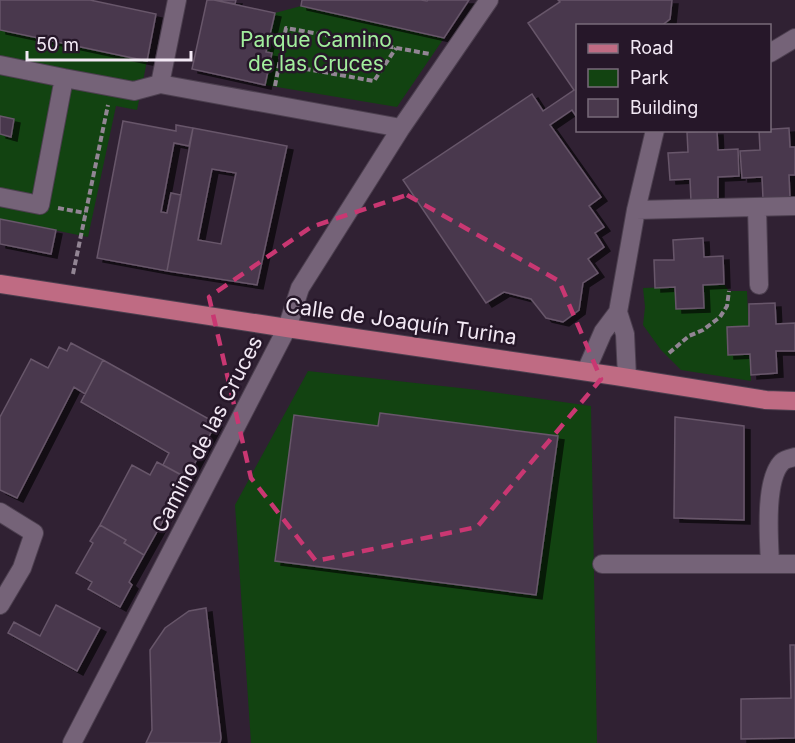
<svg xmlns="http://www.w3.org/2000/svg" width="795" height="743" font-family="Inter,sans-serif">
<defs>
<filter id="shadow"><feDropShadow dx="6" dy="4" stdDeviation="0" flood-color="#0009"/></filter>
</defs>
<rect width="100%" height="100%" fill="#302133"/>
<path fill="#124311" d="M301,6L444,38L397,107L265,85L272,54L266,52L275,13Z
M0,30L147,61L137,110L116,106L88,237L0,219V134L11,136L14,120L0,116Z
M724,284L729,291H747L751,381L681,370L661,350L643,325L645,307L643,288L675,287L677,309L704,308L703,285Z
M308,371L478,390L591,406L597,743H251L235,505Z"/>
<path fill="#4a394d" stroke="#67566a" stroke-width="1.5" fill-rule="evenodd" filter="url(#shadow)" d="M0,0H90L156,14L147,61L0,30Z
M207,0H214L275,13L266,52L272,53L265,85L192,69Z
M214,0H236L235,4Z
M302,0H421L427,1L428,0H469L444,38L301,6Z
M558,0H672L670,19L661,26H578V119L572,110L550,125L601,197L589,206L604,227L595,233L604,247L588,259L598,273L583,283L579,310L563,322L546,318L531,299L504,292L486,303L403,180L532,94L543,111L574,90L528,23L560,2Z
M0,116L14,119L11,137L0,134Z
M123,121L176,131V125L193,128L189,146L174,143L161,212L167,213L171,193L181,195L167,271L97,258Z
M193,128L287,146L257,285L167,271ZM212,169L236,173L221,244L198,240Z
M789,128L790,147H795V175H789L790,198L763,199L762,177L742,178L740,151L760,150L759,130Z
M717,131L718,150L738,149L739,176L718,177V200L691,202L690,179L670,180L668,153L688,152L687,132Z
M0,219L56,230L51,254L0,244Z
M703,238L704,257L723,256L724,284L703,285L704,308L676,309L675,287L655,288L654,260H674L673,240Z
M775,303L776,324L795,323V351H776L777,373L751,375L750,354L728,355L727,327L749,326V304Z
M71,343L103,360L85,394L74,387L17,498L0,490V417L31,359L48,368L59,347L67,351Z
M103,360L216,423L187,478L163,465L169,453L81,402Z
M380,413L558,436L536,595L275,561L294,415L378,426Z
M675,417L744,426V520L674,518Z
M157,462L187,478L144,555L124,543L126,540L100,525L132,465L150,475Z
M100,525L126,540L124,543L144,555L129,582L132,585L120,607L88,589L92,582L76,573L93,543L90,541Z
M56,605L100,628L77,671L8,633L14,622L40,636Z
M206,608L221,738L220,743H146L152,730L150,650L165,628L189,611Z
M790,645H795V738L741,739V699L791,698Z"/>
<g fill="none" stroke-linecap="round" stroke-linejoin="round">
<defs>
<path id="minor" d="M770,53L795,38
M0,65L64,78
M160,84L177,0
M0,197L40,205L64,78L134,91L160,84L401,128
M757,208L759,285
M636,210L795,206
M618,312L625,334L627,377
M586,371L603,332L618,312L636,210L655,130
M0,512L34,533L22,568L0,605
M602,564H795
M770,564C769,540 764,480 782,462C785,459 791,458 795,457
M72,743L287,328L300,288L401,128L489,0"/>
<path id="major" d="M0,284L287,328L616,376L766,400L795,401"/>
</defs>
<use href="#minor" stroke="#4c3f4f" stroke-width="20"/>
<use href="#major" stroke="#4c3f4f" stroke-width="20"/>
<path stroke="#928594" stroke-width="4" stroke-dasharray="6 3" stroke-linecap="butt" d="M278,64L374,81L396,48
M275,86L286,28L430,54
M58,208L85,213
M73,274L108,105
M669,353L689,336L703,330L720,317L727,306L729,291"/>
<use href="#minor" stroke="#756378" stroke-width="18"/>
<use href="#major" stroke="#bf6b83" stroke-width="18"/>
</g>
<path fill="none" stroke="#c93772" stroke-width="4.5" stroke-dasharray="12 8" stroke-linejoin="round" d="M407,195L559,281L601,379L477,527L316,561L251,478L209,297L311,227Z"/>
<g text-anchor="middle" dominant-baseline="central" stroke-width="5" stroke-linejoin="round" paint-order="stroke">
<g font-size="21" fill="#a2ee9d" stroke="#261729">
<text x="316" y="39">Parque Camino<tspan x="316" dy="24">de las Cruces</tspan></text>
</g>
<g font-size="21" fill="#f2e8f4" stroke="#261729">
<text transform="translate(401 321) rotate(8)">Calle de Joaquín Turina</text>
<text transform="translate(207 434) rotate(-63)">Camino de las Cruces</text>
</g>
</g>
<rect x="576" y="24" width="195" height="108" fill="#261729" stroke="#786b7a" stroke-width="1.5"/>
<rect x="588" y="44" width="30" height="9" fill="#bf6b83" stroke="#786b7a" stroke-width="1.5"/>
<text x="630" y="54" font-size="18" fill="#f2e8f4">Road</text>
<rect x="588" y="69" width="30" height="18" fill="#124311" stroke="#786b7a" stroke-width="1.5"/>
<text x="630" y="84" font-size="18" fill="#f2e8f4">Park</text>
<rect x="588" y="99" width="30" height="18" fill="#4a394d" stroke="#786b7a" stroke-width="1.5"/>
<text x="630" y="114" font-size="18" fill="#f2e8f4">Building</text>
<path d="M27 51v9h164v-9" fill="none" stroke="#f2e8f4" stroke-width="3"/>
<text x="36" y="51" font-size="18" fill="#f2e8f4" stroke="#261729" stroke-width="4.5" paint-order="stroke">50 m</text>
</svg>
